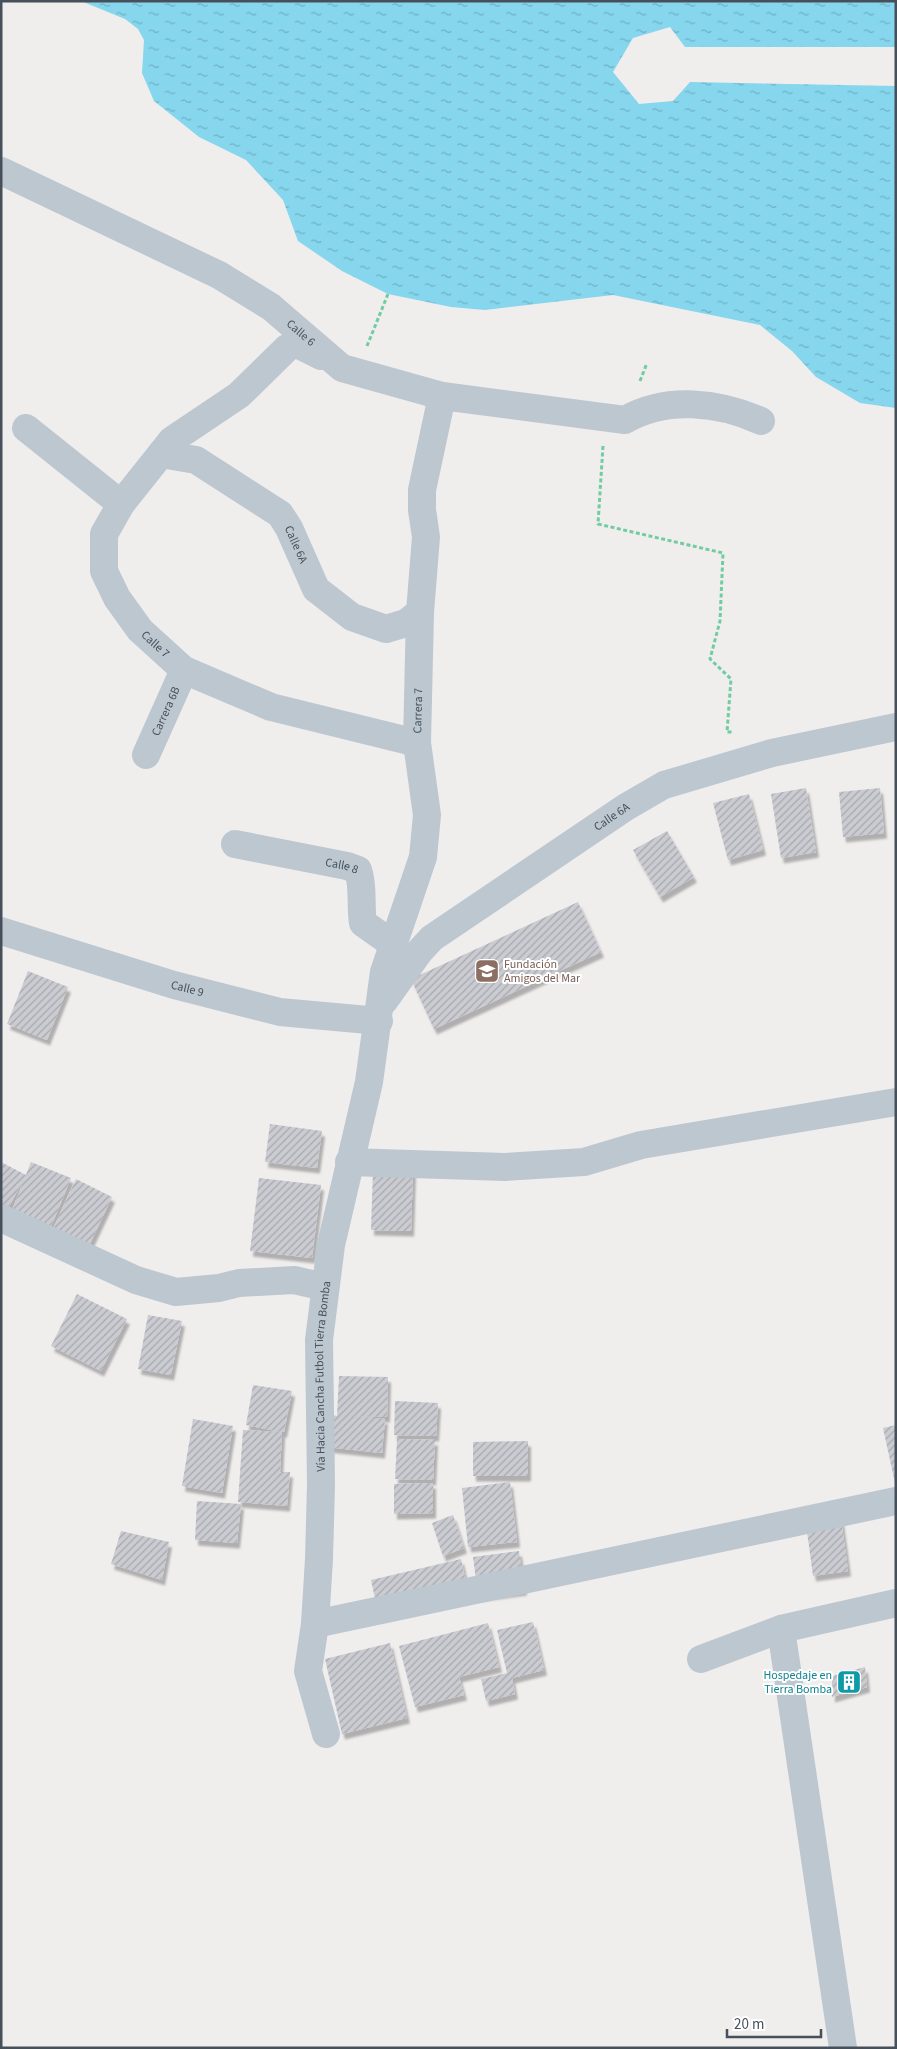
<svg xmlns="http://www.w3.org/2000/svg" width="897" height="2049" font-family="'Source Sans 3',sans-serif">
<defs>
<pattern id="water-ripples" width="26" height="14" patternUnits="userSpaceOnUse" patternTransform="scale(1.25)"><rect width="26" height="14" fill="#86d6ed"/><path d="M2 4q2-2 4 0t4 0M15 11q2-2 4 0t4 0" fill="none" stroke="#6fb0c3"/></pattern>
<pattern id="building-hatch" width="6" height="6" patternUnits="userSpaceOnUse" patternTransform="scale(1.25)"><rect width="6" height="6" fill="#caccd2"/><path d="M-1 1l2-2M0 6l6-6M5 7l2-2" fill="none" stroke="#a6a8ad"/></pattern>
<filter id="shadow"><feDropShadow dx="3" dy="5.5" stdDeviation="1" flood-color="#0004"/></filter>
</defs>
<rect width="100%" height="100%" fill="#f0eded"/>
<path fill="url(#water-ripples)" d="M81,1H896V408L860,403L816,377L792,351L760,325L613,295L485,310L451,307L388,294L342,271L298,241L283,200L246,160L199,137L154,101L142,73L144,40L138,29L125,19Z"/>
<path fill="#f0eded" d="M670,27L685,47H896V86L690,82L673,101L639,104L613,72L633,38Z"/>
<path fill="url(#building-hatch)" filter="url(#shadow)" d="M806,788L816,852L781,858L771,794Z
M880,788L884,833L843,837L839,792Z
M749,794L763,850L728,860L713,803Z
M667,831L694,877L660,897L633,850Z
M578,902L601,952L434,1029L411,979Z
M28,971L68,987L47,1040L7,1024Z
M270,1124L322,1131L317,1168L265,1162Z
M1,1162L26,1175L4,1216L1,1215Z
M31,1162L71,1178L48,1234L9,1218Z
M373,1168L413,1169L411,1231L371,1230Z
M259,1178L321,1185L312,1258L250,1251Z
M76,1179L112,1197L86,1252L50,1235Z
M77,1294L127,1319L101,1371L51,1346Z
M148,1315L182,1321L171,1375L138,1369Z
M339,1376L388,1377L387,1417L352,1416L385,1419L382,1453L326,1447L329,1414L337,1416Z
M253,1385L292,1391L284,1432H282L280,1472H290L287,1506L238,1502L243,1430L281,1432L246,1425Z
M395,1401L438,1403L436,1436L394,1435Z
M193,1419L233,1426L222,1493L182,1486Z
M896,1425V1483H895L883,1428Z
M397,1439L435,1440L433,1480L395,1479Z
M528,1441V1476H473V1442Z
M510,1482L517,1542L468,1547L462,1488Z
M433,1483V1513L394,1514V1484Z
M197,1501L241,1504L237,1543L195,1540Z
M453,1515L464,1548L443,1556L432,1523Z
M841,1519L848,1571L813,1576L806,1524Z
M121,1531L169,1542L162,1580L111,1564Z
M519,1551L524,1590L478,1596L473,1557Z
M461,1559L469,1596L379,1617L371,1580Z
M533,1622L544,1670L512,1678L515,1694L486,1701L481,1679L507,1673L497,1630Z
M488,1623L499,1667L459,1677L464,1695L415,1707L399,1646Z
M390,1643L407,1718L342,1734L325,1659Z
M865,1667L867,1687L832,1697V1676Z"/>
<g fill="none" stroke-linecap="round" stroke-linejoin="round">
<path stroke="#71cda1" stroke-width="3" stroke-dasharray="4 2.5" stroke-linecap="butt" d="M367,346L388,294
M640,381L647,363
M603,446L598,524L723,553L720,621L710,659L731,679L727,732H734"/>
<g stroke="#bdc7d0" stroke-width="28">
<path id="s1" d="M1,171L219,275L271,307L342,368L442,396L625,420C666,396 719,402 761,421"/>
<path id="s2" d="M321,356L295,343L287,348L239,395L172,440L121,504L104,534V571L117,598L140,630L184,670L271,707L417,743"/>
<path d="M26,428L121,504"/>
<path id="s3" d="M161,454L196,460L280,514L289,528L316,589L352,617L386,629L406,623L420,612"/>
<path id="s4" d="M146,755L184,670"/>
<path id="s5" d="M235,844L347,866L358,870C364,887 360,905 363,923L394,945"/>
<path id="s6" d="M1,931L174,985L280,1012L379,1021"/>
<path id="s7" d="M384,1001L419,952L432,938L626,807L664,785L772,753L896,727"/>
<path d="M349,1162L505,1167L584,1162L641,1145L896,1102"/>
<path d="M1,1218L136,1280L176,1292L219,1288L239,1283L294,1280L325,1287"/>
<path d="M315,1624L896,1501"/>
<path d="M781,1629L843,2048"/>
<path d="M701,1659L781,1629L896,1603"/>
<path id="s8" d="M326,1734L308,1671L315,1624L319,1559L321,1484L319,1340L331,1245L369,1082L384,972L423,857L427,815L417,743L420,612L426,537L422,510V490L442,396"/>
</g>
</g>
<defs>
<symbol id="school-square" viewBox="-11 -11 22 22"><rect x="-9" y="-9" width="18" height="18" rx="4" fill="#8d6e63" stroke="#fff"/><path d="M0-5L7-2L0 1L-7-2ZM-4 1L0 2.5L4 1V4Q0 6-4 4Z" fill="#fff"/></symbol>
<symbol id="building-square" viewBox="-11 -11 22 22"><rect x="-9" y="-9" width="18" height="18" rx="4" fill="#0f9aa8" stroke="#fff"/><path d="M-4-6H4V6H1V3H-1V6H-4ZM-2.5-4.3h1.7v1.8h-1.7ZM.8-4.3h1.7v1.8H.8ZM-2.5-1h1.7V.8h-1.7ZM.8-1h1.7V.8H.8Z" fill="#fff"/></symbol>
</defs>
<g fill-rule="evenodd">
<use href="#school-square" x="473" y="957" width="28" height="28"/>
<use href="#building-square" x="835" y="1668" width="28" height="28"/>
</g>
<g text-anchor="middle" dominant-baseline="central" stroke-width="4" stroke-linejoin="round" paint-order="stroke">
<g font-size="12" fill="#45505b" stroke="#fff">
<text stroke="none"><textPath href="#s1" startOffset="342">Calle 6</textPath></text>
<text stroke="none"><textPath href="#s3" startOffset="170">Calle 6A</textPath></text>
<text stroke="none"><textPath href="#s2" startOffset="430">Calle 7</textPath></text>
<text stroke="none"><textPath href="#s8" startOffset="1040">Carrera 7</textPath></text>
<text stroke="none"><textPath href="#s4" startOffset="48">Carrera 6B</textPath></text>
<text stroke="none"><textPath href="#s7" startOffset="296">Calle 6A</textPath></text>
<text stroke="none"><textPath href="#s5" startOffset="109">Calle 8</textPath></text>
<text stroke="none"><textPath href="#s6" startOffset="195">Calle 9</textPath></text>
<text stroke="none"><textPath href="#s8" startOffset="361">Vía Hacia Cancha Futbol Tierra Bomba</textPath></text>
</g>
<g font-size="12" fill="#785e54" stroke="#fff" text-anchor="start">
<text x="504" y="964">Fundación<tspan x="504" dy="14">Amigos del Mar</tspan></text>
</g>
<g font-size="12" fill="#0d838f" stroke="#fff" text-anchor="end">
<text x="832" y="1675">Hospedaje en<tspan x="832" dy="14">Tierra Bomba</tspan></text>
</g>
</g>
<rect width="897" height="2049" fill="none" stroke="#45505b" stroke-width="5"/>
<path d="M727 2029v8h94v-8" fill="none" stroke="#45505b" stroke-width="2.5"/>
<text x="734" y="2029" font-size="15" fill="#45505b" stroke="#ffffff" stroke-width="4" paint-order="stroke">20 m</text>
</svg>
